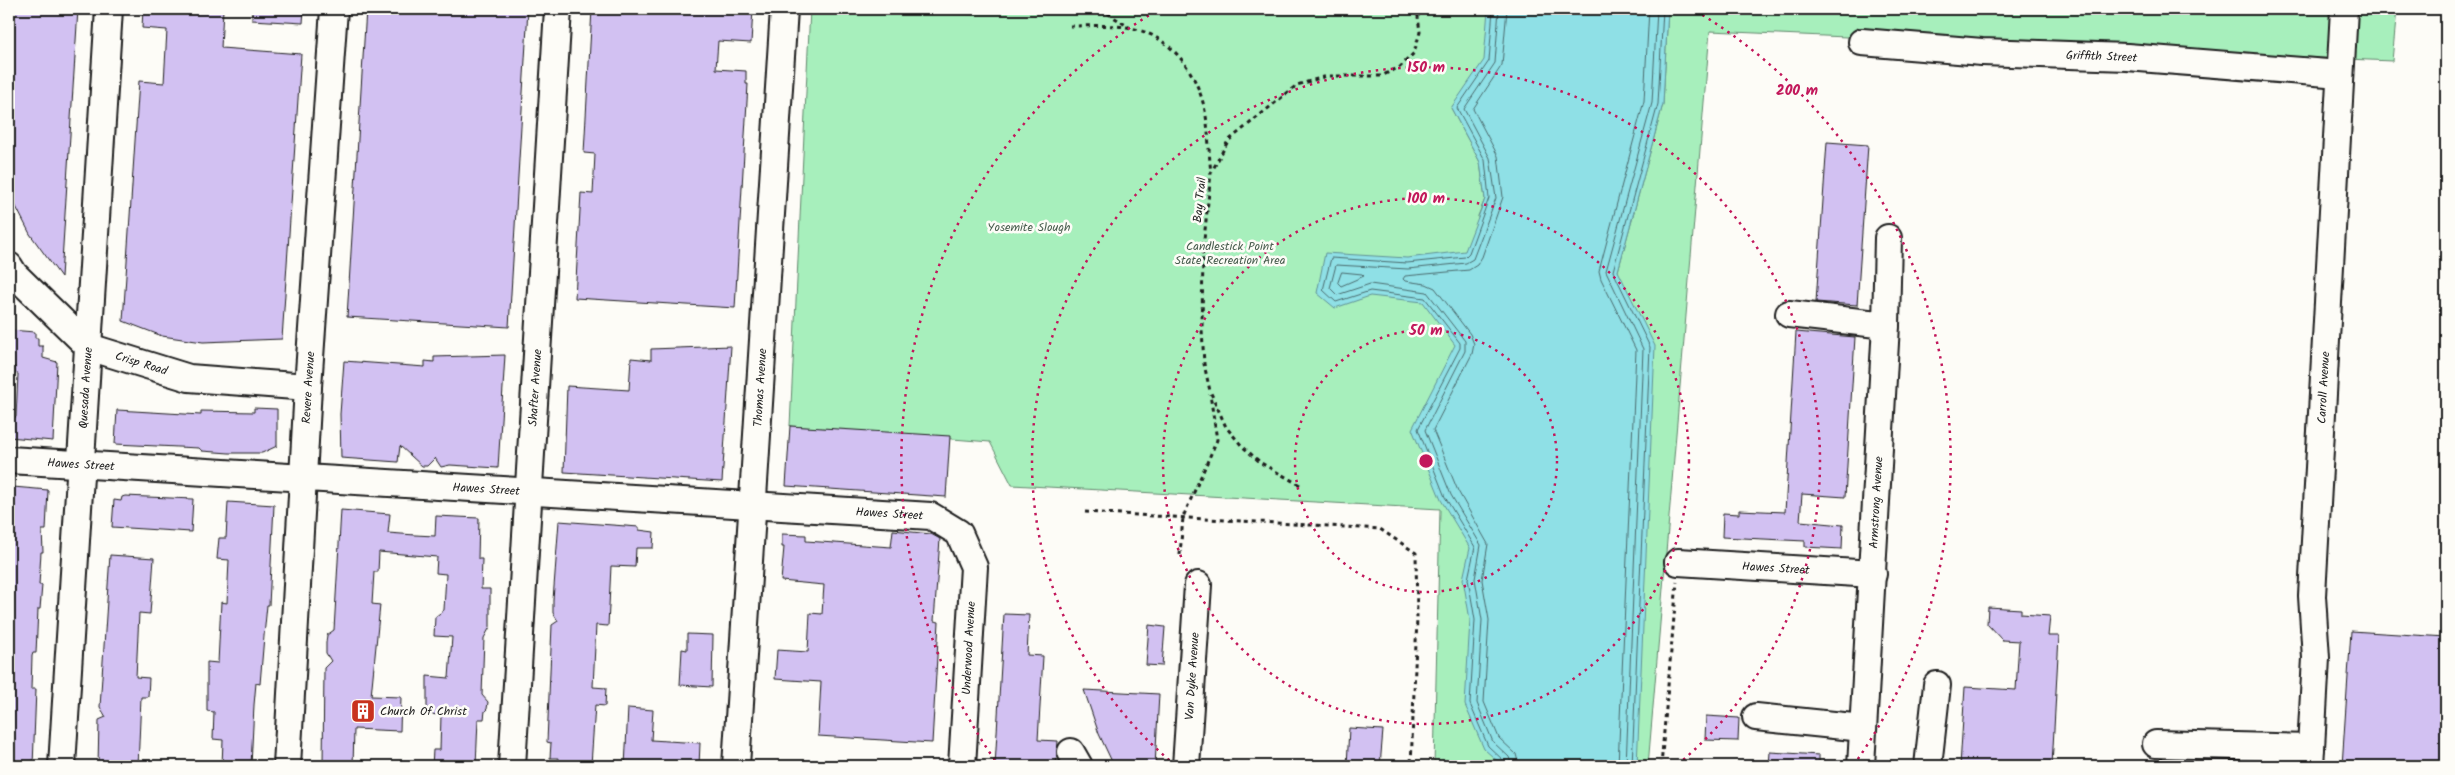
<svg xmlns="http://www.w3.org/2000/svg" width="2455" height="775" font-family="Kalam,sans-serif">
<rect width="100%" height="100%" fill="#fdfcf7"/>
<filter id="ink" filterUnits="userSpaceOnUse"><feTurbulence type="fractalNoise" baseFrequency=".02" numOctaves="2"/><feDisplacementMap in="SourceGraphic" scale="10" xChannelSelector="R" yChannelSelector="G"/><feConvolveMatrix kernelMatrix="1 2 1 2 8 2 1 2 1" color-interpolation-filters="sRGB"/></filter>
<g filter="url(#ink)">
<path fill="#a7efbc" stroke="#62866c" d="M810,9H862L976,15L977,9H1502L1499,59L1451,108L1480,162L1485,199L1478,216L1556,766H1434L1440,509L1012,485L990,442L790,426Z
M1668,9H2397L2392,61L1710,31L1648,766H1625L1618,271L1663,104Z"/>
<path fill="#8fe0e6" stroke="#619295" d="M1488,9H1668L1663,104L1618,271L1655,346L1637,766H1503L1484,749L1465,705L1470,620L1463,579L1470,548L1441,500L1412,429L1455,345L1423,302L1370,296L1335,308L1317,293L1325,253L1407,258L1465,251L1485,199L1480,162L1451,108L1484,60Z"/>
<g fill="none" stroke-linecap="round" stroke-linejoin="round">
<path stroke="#4a6a6d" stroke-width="1" d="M1493,9L1489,61L1457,108L1485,160L1489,198L1469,253L1465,257L1407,263L1331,258L1323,290L1336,302L1370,291L1425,298L1460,343V348L1418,429L1445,497L1475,547L1468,579L1475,620L1470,704L1488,746L1504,761L1506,766
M1499,9L1495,63L1464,109L1490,158L1496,198L1473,259L1466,263L1408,269L1336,265L1330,288L1337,295L1370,284L1427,292L1465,341V351L1425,430L1451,495L1481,545L1475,579L1482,620L1477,703L1493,742L1509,757L1512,766
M1507,9L1502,65L1473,109L1498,156L1503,197L1482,257L1477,265L1469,270L1405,276L1403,279L1405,281L1426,284L1435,288L1470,334L1474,344L1472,354L1433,430L1458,491L1488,544L1482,580L1489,620L1484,702L1499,738L1516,754L1519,766
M1342,272L1362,274L1364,276L1341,286L1338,283Z
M1618,766L1636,350L1601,279L1599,271L1644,101L1649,9
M1626,766L1643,349L1606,271L1652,103L1657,9
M1632,766L1650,347L1613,271L1658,104L1663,9"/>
</g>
<path fill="#d2c1f2" stroke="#1c1c1c" d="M9,9H78L61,277L30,234L9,193Z
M143,9H223L221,48L301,54L282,339L203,342L162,336L123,321L139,81L164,83L167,30L142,28Z
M252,9H304L303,23L252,20Z
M366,9H528L509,327L347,317Z
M592,9H753L751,43L718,41L716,69L746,71V84H748L735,308L575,298L581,193L593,194L595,154L584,153Z
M1827,142L1868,145L1857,305L1816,302Z
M10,330L35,332V338H38V346H43V358L57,362L53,441L9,437V416L16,417L18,374L15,373V367L9,366Z
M1796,332L1855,337L1845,497L1802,494L1800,521L1843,525L1842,549L1805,547V541L1722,537L1723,513L1739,514V510L1785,512Z
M731,346L722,482L564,472L567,386L629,390L631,358L651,360V349Z
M505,355L498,468L450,465L441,467L435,458L427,466H422L400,446L398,462L341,458L340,414L344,361L425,367V361L434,362V357Z
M254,408L277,409V446L262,453H229L202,451L199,448L115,444L117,410L201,415V411L254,412Z
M790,426L950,436L946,497L786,486Z
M13,487L48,490L46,530H42L43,552H41L39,585H42L40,609H38L36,653H33L32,656L31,689H36L33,766H9V492Z
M125,496L193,499L191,532L112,527L114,500L121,501L122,497Z
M228,502L274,505L269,605H267L264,636L260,684L256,683L254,705L251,766H222L223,740L213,739L214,712L207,711V662L218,663L221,602L227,603L229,560L217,559L219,538H226Z
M341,510L390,514L388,533L415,535L435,536L436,516L479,518L478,559H482L481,589H490V627L484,638L482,695L488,702L487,709L485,711L484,719H478L476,766H432L433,750H440L441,715L427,714V676L449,678L452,637L434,636L435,617L444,610L446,574L436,573L437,557L379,552L378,572H374L372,604L380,605L371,696L401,697L400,731L354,729L353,766H323L324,668L331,661L326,653V643L327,635L334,630Z
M559,521L639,527V530L654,532L653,548H636L635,567L611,566L608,626L596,625L593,687L606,688L605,706L595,705L591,765L558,762V758H550L551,743L547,742L552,625L558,621L553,613V600Z
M893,530L931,534L940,539L934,621L939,622L932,743L818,736L821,682L775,679L777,650L808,652L810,613L822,614L824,585L781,581L784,547H782V534L806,535V541L891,547Z
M110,555L154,558L150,614L139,613L136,677L149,678L148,697H141L138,766H98L99,720L106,717L100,707Z
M1988,607L2021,609V614L2050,616L2048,636H2059L2052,766H1960L1965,687L2016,690L2019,641L2002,640L1987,624Z
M1004,614L1029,615L1027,655L1043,656L1038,740L1058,741L1056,766H995Z
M1149,625L1165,627L1162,666L1146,665Z
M2351,631L2446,637V766H2342Z
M687,634L713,635L712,687L680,685L682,649L687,650Z
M1084,690L1159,694L1155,766H1114L1099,734Z
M628,708L653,710L651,740L700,743L699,766H625Z
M1706,716L1739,718L1738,741L1705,740Z
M1349,728L1383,730L1380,766H1347Z
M1770,752L1819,755V766H1769Z"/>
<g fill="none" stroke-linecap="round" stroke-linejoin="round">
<defs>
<g id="minor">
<path id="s1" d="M1862,42L1982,52L2127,57L2340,74"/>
<path id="s2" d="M9,266L14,274L89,347L189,378L308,387"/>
<path d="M1789,314L1886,325"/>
<path id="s3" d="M9,460L931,516L959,533L974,567L962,766"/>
<path id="s4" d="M1678,562L1873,574"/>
<path d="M1756,717L1863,728"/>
<path d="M2156,744L2311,748"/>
<path d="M1071,752L1079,766"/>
<path id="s5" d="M62,766L109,9"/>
<path id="s6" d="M287,766L308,387L334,9"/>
<path id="s7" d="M512,766L558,9"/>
<path id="s8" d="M736,766L784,9"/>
<path id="s9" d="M1186,766L1198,585"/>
<path id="s10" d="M1861,766L1886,325L1888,238"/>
<path d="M1928,766L1937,685"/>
<path id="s11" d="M2310,766L2316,658L2312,596L2344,9"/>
</g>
</defs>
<use href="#minor" stroke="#1c1c1c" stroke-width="30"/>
<path stroke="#1c1c1c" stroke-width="3" stroke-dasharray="4 4" stroke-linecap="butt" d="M1101,9L1129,27
M1070,26C1090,26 1112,24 1131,28C1176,37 1202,80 1207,123C1209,139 1209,156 1211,173
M1300,485L1261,463L1242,446L1226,427L1210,391L1204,364L1202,329L1203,249L1211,173L1228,141L1297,85L1327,76H1381L1400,67L1414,53L1420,32L1417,9
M1085,512L1380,529L1416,553L1417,618L1411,766
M1180,555L1183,517L1217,440L1210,394
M1661,766L1677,582"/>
<use href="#minor" stroke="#fdfcf7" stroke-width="26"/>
</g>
</g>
<g fill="none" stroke="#c2185b" stroke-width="2.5" stroke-dasharray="2.5 5">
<circle cx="1426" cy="461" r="131"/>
<circle cx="1426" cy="461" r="263"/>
<path d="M1175 765A394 394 0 1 1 1677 765"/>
<path d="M999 766A525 525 0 0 1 1156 11M1696 11A525 525 0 0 1 1853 766"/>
</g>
<defs>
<symbol id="building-square" viewBox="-11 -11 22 22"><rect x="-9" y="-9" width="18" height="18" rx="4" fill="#c8321e" stroke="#fdfcf7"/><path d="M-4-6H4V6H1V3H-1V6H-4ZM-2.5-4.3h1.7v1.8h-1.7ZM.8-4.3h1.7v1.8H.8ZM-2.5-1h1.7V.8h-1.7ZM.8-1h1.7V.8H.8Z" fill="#fff"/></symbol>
</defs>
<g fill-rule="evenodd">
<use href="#building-square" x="349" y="697" width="28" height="28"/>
</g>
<g text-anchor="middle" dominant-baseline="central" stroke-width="5" stroke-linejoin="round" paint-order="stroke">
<g font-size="12" fill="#1c1c1c" stroke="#fdfcf7">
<text stroke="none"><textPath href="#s1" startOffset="240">Griffith Street</textPath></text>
<text transform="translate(1200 200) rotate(-84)">Bay Trail</text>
<text stroke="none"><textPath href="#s2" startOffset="169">Crisp Road</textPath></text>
<text stroke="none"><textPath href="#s6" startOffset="379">Revere Avenue</textPath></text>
<text stroke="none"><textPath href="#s5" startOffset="379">Quesada Avenue</textPath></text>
<text stroke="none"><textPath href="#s7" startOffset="379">Shafter Avenue</textPath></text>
<text stroke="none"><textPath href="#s8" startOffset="379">Thomas Avenue</textPath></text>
<text stroke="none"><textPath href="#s11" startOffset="379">Carroll Avenue</textPath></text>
<text stroke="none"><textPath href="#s3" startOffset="72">Hawes Street</textPath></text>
<text stroke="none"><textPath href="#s3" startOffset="478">Hawes Street</textPath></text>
<text stroke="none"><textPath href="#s10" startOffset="264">Armstrong Avenue</textPath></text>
<text stroke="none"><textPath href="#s3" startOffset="882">Hawes Street</textPath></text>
<text stroke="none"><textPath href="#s4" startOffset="98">Hawes Street</textPath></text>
<text transform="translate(969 648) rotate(-87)">Underwood Avenue</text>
<text stroke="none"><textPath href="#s9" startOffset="90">Van Dyke Avenue</textPath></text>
</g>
<g font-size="12" fill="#465b4c" stroke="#fdfcf7">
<text x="1029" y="227">Yosemite Slough</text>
<text x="1230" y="246">Candlestick Point<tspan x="1230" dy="14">State Recreation Area</tspan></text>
</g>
<g font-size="12" fill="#1c1c1c" stroke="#fdfcf7" text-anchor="start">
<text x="380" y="711">Church Of Christ</text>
</g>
</g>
<circle cx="1426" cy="461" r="8" fill="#c2185b" stroke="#fdfcf7" stroke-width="2.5"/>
<g font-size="15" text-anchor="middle" font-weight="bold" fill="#c2185b" stroke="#fdfcf7" stroke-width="5" stroke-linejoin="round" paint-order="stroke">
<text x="1426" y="72">150 m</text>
<text x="1797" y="95">200 m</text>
<text x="1426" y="203">100 m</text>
<text x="1426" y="335">50 m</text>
</g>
<rect width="2455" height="775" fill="none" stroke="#fdfcf7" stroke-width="30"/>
<rect x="15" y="15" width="2425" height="745" fill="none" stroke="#1c1c1c" stroke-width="2" filter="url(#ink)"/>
</svg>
